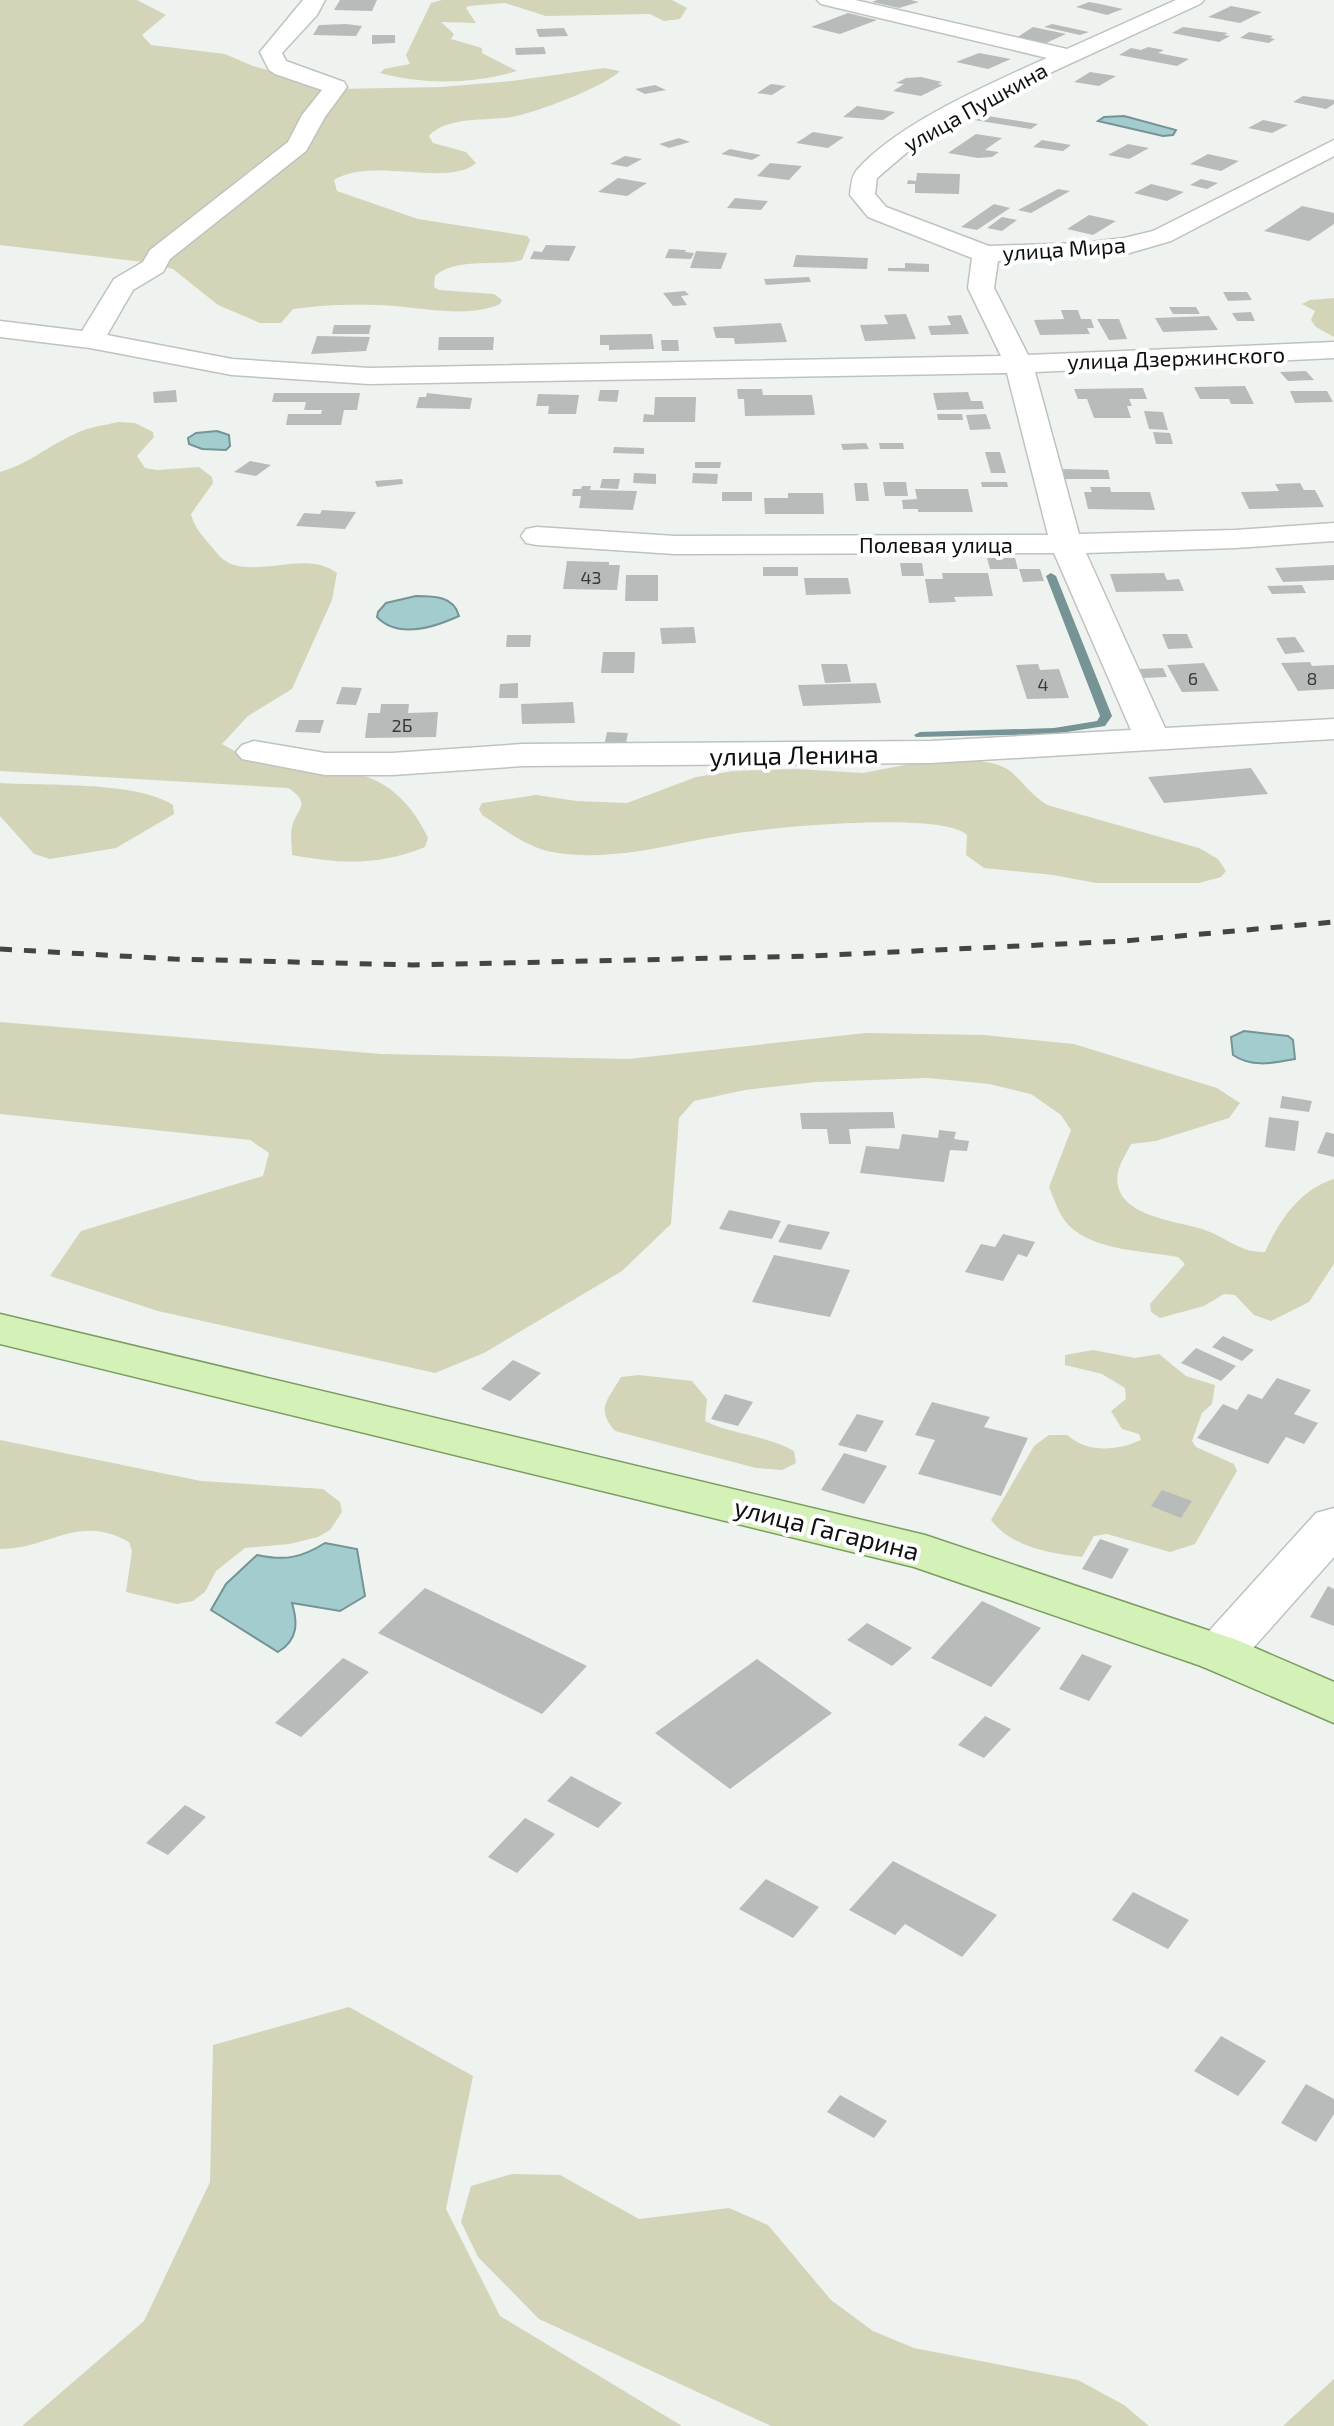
<svg xmlns="http://www.w3.org/2000/svg" width="1334" height="2426" font-family="'Exo 2',sans-serif">
<rect width="100%" height="100%" fill="#eff3f0"/>
<path fill="#d4d4b9" d="M0,0H137L166,15L142,35L151,45L225,54L253,66L335,89L441,87L512,81L604,68L620,71C606,86 535,113 512,117C489,121 446,116 429,136L433,143L466,152L476,163C449,188 371,156 334,180L337,191L418,219L527,236L530,240L522,260C496,267 457,257 435,276L434,287L439,290L494,294L502,300L500,304C465,320 412,305 375,305C347,304 320,305 293,309L281,323H260L218,305L173,269L143,262L0,245Z
M442,0H672L687,8L680,19L664,21L650,14L546,16L505,3L469,6L466,8L476,23L441,22L454,34L451,39L482,48V53L517,71C473,84 425,85 380,73L384,69L410,64L406,55L431,3Z
M1334,298V337L1316,327L1311,320L1315,311L1302,304L1310,300Z
M119,422L135,423L153,432L154,437L137,456L145,468L157,470L199,467L212,477L213,483L191,514C194,527 202,535 210,545C217,553 223,562 234,565C266,574 309,551 337,573L332,600L292,689L248,716L222,744L254,762L364,776C394,785 415,810 428,838L425,847C378,866 341,864 292,855C292,847 290,836 292,827C296,809 313,804 288,788L0,771V472C31,463 47,446 75,434C88,427 105,425 119,422Z
M969,760C1022,764 1009,778 1047,805L1199,848L1218,859L1226,871L1221,877L1199,883H1096L1053,875L984,868L966,855L967,835C942,811 771,827 732,834C673,843 612,863 552,852C526,847 504,829 482,815L479,809L482,803L536,795L577,801L627,803L696,777L733,771L796,769L863,773L915,763Z
M0,783C47,786 135,781 173,805L174,814L116,848L50,859L34,854L0,816Z
M0,1022L381,1054L628,1059L866,1033L984,1035L1074,1044L1217,1088L1240,1103L1229,1118L1156,1141L1131,1144C1127,1152 1120,1163 1118,1172C1110,1216 1175,1220 1202,1229C1225,1236 1239,1253 1265,1252C1279,1221 1299,1190 1334,1179V1264L1309,1302L1271,1321L1254,1315L1235,1295L1224,1294L1204,1306L1160,1318L1151,1312L1150,1304L1185,1264L1178,1257C1145,1251 1101,1251 1074,1230C1060,1220 1055,1201 1049,1187L1071,1130L1061,1115L1031,1094L989,1084L928,1078L816,1082L745,1090L694,1101L679,1118L671,1224L622,1271L484,1353L435,1373L158,1311L50,1276L81,1231L263,1176L269,1153L250,1140L0,1114Z
M1093,1350L1135,1358L1159,1354L1186,1376L1215,1385L1212,1404L1202,1413L1192,1441L1196,1447L1234,1464L1237,1471L1195,1544L1170,1552L1107,1534L1094,1536L1082,1557C1051,1554 1011,1547 991,1520L1034,1446L1049,1435H1067C1087,1453 1117,1451 1141,1440L1139,1434L1122,1429L1111,1411L1126,1399L1125,1388L1102,1374L1065,1365V1355Z
M639,1375L692,1381L707,1399L705,1421C733,1435 766,1435 794,1451L796,1463L782,1470L756,1468L615,1431C595,1408 608,1400 621,1377Z
M0,1440L201,1481L323,1489L340,1502L342,1512L330,1530L318,1537L289,1544L245,1548L216,1571L205,1592L193,1601L177,1604L126,1592L132,1551L129,1542C78,1513 50,1549 0,1549Z
M349,2007L473,2076L446,2209L500,2316L682,2426H22L144,2321L210,2182L213,2045Z
M512,2174L560,2175L639,2219L729,2208L768,2225L831,2300L873,2331L914,2348L1078,2380L1124,2405L1149,2426H771L539,2319L478,2257L461,2222L471,2186Z
M1334,2379V2426H1283Z"/>
<path fill="#a2ccce" stroke="#769495" stroke-width="2" d="M1124,116L1176,130L1173,135L1163,136L1098,121L1104,117Z
M217,431L229,435L230,446L226,450L202,449L189,444L188,438L196,433Z
M416,596C434,596 454,596 459,616C435,627 398,639 377,617L378,612L386,603Z
M1244,1031L1288,1036L1293,1040L1295,1059C1273,1063 1252,1068 1233,1055L1231,1037Z
M325,1543L357,1549L365,1596L340,1611L292,1603C298,1623 298,1640 278,1652L211,1610L226,1584L257,1555C285,1561 301,1558 325,1543Z"/>
<g fill="none" stroke-linecap="round" stroke-linejoin="round">
<path fill="#769495" fill-rule="evenodd" d="M1051,573L1056,576L1112,716L1105,726L1054,734L916,737L914,735L920,732L1054,728L1097,721L1100,716L1046,576Z"/>
</g>
<path fill="#b7bbba" d="M340,0H377L372,11L334,10Z
M877,0H911L919,2L899,8L872,2Z
M1089,2L1100,4L1123,9L1107,15L1076,7Z
M1231,6L1262,12L1240,23L1208,17Z
M848,13L877,20L840,34L811,27Z
M346,24L362,26L356,36L313,35L319,25Z
M1052,24L1089,32L1080,35L1044,27Z
M1033,27L1066,34L1044,44L1016,38Z
M1183,27L1228,33L1224,35L1230,36L1219,42L1172,33Z
M564,28L568,36L539,37L536,29Z
M1249,32L1273,36L1270,38L1275,39L1269,43L1240,38Z
M372,35H395V43L372,44Z
M544,47L546,54L516,55L515,48Z
M1148,47L1164,50L1158,53L1189,59L1177,66L1119,55L1131,48L1141,50Z
M979,53L1011,59L988,69L956,62Z
M1090,72L1116,76L1099,86L1074,82Z
M921,77L942,82L938,84L943,85L921,96L893,91L904,84L896,83L906,78Z
M771,84L786,86L772,95L757,93Z
M655,85L666,90L645,94L635,89Z
M1303,96L1334,100V104L1326,109L1293,102Z
M857,106L895,112L883,120L843,117Z
M981,115L1038,124L1031,129L974,120Z
M1263,120L1288,125L1272,133L1248,128Z
M813,132L844,137L828,148L796,143Z
M976,134L1002,138L985,150L999,152L992,157L978,158L948,153Z
M679,138L690,142L669,148L659,144Z
M1042,140L1071,145L1063,151L1033,147Z
M1128,144L1149,148L1129,159L1108,155Z
M730,149L761,155L752,160L721,154Z
M1208,154L1239,161L1221,171L1190,164Z
M625,156L642,159L627,167L610,164Z
M770,163L802,166L789,180L757,176Z
M917,173L960,174L959,194L915,193V184H907L908,180L916,181Z
M618,178L647,183L627,196L598,192Z
M1201,179L1218,183L1207,189L1190,185Z
M1151,184L1184,192L1167,201L1134,193Z
M1058,189L1070,191L1031,213L1018,210Z
M735,198L768,201L761,210L727,208Z
M994,204L1010,208L977,230L961,227Z
M1302,206L1334,213V224L1309,241L1264,231Z
M1089,215L1116,221L1093,235L1067,229Z
M1002,217L1017,220L1002,231L987,228Z
M546,245L576,246L569,261L530,259L534,251L542,252Z
M669,249L686,250L685,252L694,253L691,259L665,258Z
M696,251L727,253L721,269L690,268Z
M796,255L868,258L867,269L793,267Z
M905,263L929,264V272L888,271V268H905Z
M809,277L811,282L766,285L764,279Z
M685,291L689,295L681,296L687,305L673,306L663,293Z
M1223,292H1247L1252,300L1228,301Z
M1169,307H1196L1200,314H1173Z
M1061,310H1078L1081,319H1091L1094,328H1087L1090,334L1040,335L1034,320L1064,319Z
M1251,312L1255,321H1237L1232,313Z
M906,314L916,339L865,341L860,325L888,324L884,315Z
M961,315L969,334L931,335L928,326L951,325L947,316Z
M1209,316L1218,330L1163,332L1155,318Z
M1097,319H1119L1127,339L1109,340Z
M781,323L787,342L735,344L734,338H716L713,327Z
M334,325H371L369,334H332Z
M652,334L654,349L609,350V345H600V335Z
M317,336L370,337L366,351L311,354Z
M439,337H494L493,350H438Z
M661,340H678L679,351H662Z
M1306,371L1314,380L1288,381L1280,372Z
M1245,386L1254,404H1231L1229,399H1200L1194,387Z
M1143,388L1147,399H1129L1132,406H1127L1131,418H1094L1087,399H1078L1074,389Z
M737,389H762L763,395H812L815,415L745,416L744,399H738Z
M176,390L177,402L154,403L153,392Z
M600,390H619L617,402L598,401Z
M1290,391H1327L1333,402L1295,403Z
M968,392L971,401H982L984,409L937,410L933,393Z
M274,393H360L357,410H344L341,425H286L288,414H321L322,410H304L306,402H272Z
M427,393L472,398L470,409L416,408L419,397H426Z
M538,394L579,395L576,414H548L549,406H536Z
M655,397H696L695,422H643L644,414L654,415Z
M1144,411L1163,412L1168,430L1149,429Z
M937,414H962L963,420H938Z
M986,414L991,429L970,430L966,415Z
M1153,432L1170,433L1173,444H1156Z
M866,443L869,449L843,450L841,444Z
M879,443H903L904,449H880Z
M614,447L644,448V454L613,453Z
M985,452H1000L1006,473H991Z
M250,461L271,465L256,476L234,472Z
M695,462H721L720,468H695Z
M1063,469L1108,470L1110,479H1064Z
M634,473L656,474V484L633,483Z
M693,473L718,474L717,484L692,483Z
M402,479L403,484L377,487L375,481Z
M602,479H620L618,489L600,488Z
M883,482H906L908,496H885Z
M981,482H1007L1008,487H982Z
M854,483H867L869,501H856Z
M1300,483L1304,490H1315L1324,507L1249,509L1241,492L1279,491L1275,484Z
M582,486H591L590,490L637,491L633,510L579,508L581,496H572L573,489H581Z
M1090,487H1110L1111,492H1150L1155,510L1088,509L1084,492H1092Z
M915,489H968L973,512H918V509H903L902,500L917,499Z
M722,492H752V501H722Z
M788,493H823L824,514H765L764,498H788Z
M322,510L356,512L345,529L296,526L304,513L320,514Z
M987,558H1015L1018,569H990Z
M567,561L609,562V565H620L617,590L563,589Z
M900,563H922L924,576H902Z
M1334,565V580L1283,582L1275,568Z
M763,567H798V576H763Z
M1019,569H1040L1044,581L1023,582Z
M942,573H988L993,596L954,597L956,602L929,603L925,579H943Z
M1164,573L1167,580L1179,579L1184,591L1116,592L1110,574Z
M626,575H658V601H625Z
M804,578H848L851,594L806,595Z
M1302,585L1306,593L1272,594L1267,586Z
M694,627L696,643L662,644L660,628Z
M1162,634H1187L1193,648L1168,649Z
M507,635H531L530,647H506Z
M1295,637L1305,652L1285,654L1276,638Z
M603,652H635L634,673H601Z
M1310,662L1312,666L1334,665V689L1298,691L1281,663Z
M1204,663L1219,691L1182,692L1167,665Z
M821,664H847L851,682L825,683Z
M1038,664L1040,670L1059,669L1069,698L1027,699L1016,665Z
M1163,668L1167,677L1142,678L1138,669Z
M518,683V698H499L500,684Z
M876,683L881,703L803,706L798,685Z
M342,687L362,688L356,705L336,704Z
M573,702L575,723L522,724L521,704Z
M381,704H409L408,713L438,712L436,737L365,738L368,713H380Z
M299,720H324L320,733L295,732Z
M607,732L628,733L626,743L605,742Z
M1251,768L1268,794L1164,803L1148,777Z
M1282,1096L1312,1101L1309,1112L1280,1108Z
M893,1112L895,1128L849,1129L851,1144H829L827,1129H802L800,1113Z
M1269,1117L1299,1121L1295,1151L1265,1147Z
M939,1130L956,1132L954,1139L969,1141L967,1151L950,1150L944,1182L860,1173L866,1146L899,1149L902,1134L938,1138Z
M1326,1132L1334,1134V1157L1317,1153Z
M729,1210L781,1221L772,1239L719,1229Z
M788,1224L830,1232L821,1250L778,1242Z
M1003,1234L1035,1242L1027,1257L1018,1254L1003,1281L965,1272L981,1244L995,1247Z
M774,1255L850,1270L830,1317L752,1302Z
M1223,1336L1254,1350L1242,1361L1212,1347Z
M1196,1348L1236,1366L1221,1381L1181,1363Z
M513,1360L541,1373L510,1401L481,1389Z
M1277,1378L1311,1390L1294,1414L1318,1423L1304,1444L1286,1437L1268,1464L1197,1438L1223,1404L1237,1410L1248,1394L1262,1399Z
M725,1394L753,1402L738,1426L711,1419Z
M932,1402L990,1417L984,1427L1028,1438L1001,1496L918,1474L935,1440L915,1435Z
M857,1414L884,1421L866,1452L838,1445Z
M844,1453L887,1466L864,1504L821,1490Z
M1162,1490L1192,1501L1181,1518L1151,1506Z
M1100,1539L1129,1549L1112,1579L1082,1569Z
M1328,1586L1334,1589V1626L1310,1617Z
M425,1588L587,1666L542,1714L378,1633Z
M982,1601L1041,1628L991,1687L931,1658Z
M867,1623L912,1648L892,1666L847,1640Z
M1082,1654L1112,1666L1089,1701L1059,1689Z
M343,1658L369,1672L301,1737L275,1723Z
M757,1659L832,1713L730,1789L655,1733Z
M985,1716L1011,1729L984,1758L958,1745Z
M571,1776L622,1803L598,1828L547,1801Z
M185,1805L206,1817L168,1855L146,1843Z
M525,1818L555,1834L517,1873L488,1857Z
M893,1861L997,1915L962,1957L905,1924L895,1935L849,1910Z
M766,1879L819,1907L793,1938L739,1909Z
M1133,1892L1189,1920L1168,1949L1112,1920Z
M1221,2036L1266,2061L1238,2096L1194,2071Z
M1306,2084L1334,2099V2114L1316,2142L1281,2123Z
M840,2095L887,2121L874,2138L827,2112Z"/>
<g fill="none" stroke-linecap="round" stroke-linejoin="round">
<defs>
<path id="minor" d="M303,0H325L317,15L282,53L286,61L344,82L347,87L325,117L306,151L170,259L163,272L133,290L107,335L232,359L369,368L1001,356L968,288L972,258L868,217L850,195C851,187 851,178 856,171C896,124 991,83 1047,58L821,4L817,0H855L1067,49L1176,0H1204L1200,4L1015,89L918,143L877,178L875,194L886,207L989,246L1082,243L1124,238L1153,231L1334,140V156L1171,241L1126,254L998,261L994,288L1028,355L1334,342V358L1035,372L1079,534L1235,530L1334,523V541L1235,548L1086,553L1165,728L1334,719V739L931,763L523,766L392,775H325L242,759L236,752L242,745L254,741L325,753H392L523,744L931,741L1131,730L1054,553L675,554L537,545L526,543L521,536L526,529L537,527L675,536L1048,535L1007,373L369,384L232,375L90,348L0,337V321L82,331L114,279L143,262L150,250L288,142L302,115L322,90L275,74L269,70L260,52Z
M1334,1508V1557L1237,1666L1219,1672L1201,1666L1193,1653L1201,1640L1316,1513Z"/>
<path id="major" d="M0,1314L925,1535L1237,1640L1334,1682V1723L1201,1666L914,1567L0,1344Z"/>
</defs>
<use href="#minor" stroke="#bfc2bf" stroke-width="3"/>
<use href="#major" stroke="#7d9c5f" stroke-width="3"/>
<use href="#minor" fill="#fff" fill-rule="evenodd"/>
<use href="#major" fill="#d4f1b8" fill-rule="evenodd"/>
<path stroke="#434444" stroke-width="5" stroke-dasharray="12 12" stroke-linecap="butt" d="M0,949L174,959L413,965L810,956L1124,941L1334,922"/>
</g>
<g text-anchor="middle" dominant-baseline="central" stroke-width="8" stroke-linejoin="round" paint-order="stroke">
<g font-size="18" fill="#393b3a">
<text x="591" y="577">43</text>
<text x="1193" y="678">6</text>
<text x="1312" y="678">8</text>
<text x="1043" y="684">4</text>
<text x="402" y="725">2Б</text>
</g>
<g font-size="22" fill="#0f1010" stroke="#fff">
<text transform="translate(975 106) rotate(-29)">улица Пушкина</text>
<text transform="translate(1064 248) rotate(-4)">улица Мира</text>
<text transform="translate(1176 357) rotate(-2)">улица Дзержинского</text>
<text x="936" y="544">Полевая улица</text>
</g>
<g font-size="26" fill="#0f1010" stroke="#fff">
<text transform="translate(794 754) rotate(-1)">улица Ленина</text>
<text transform="translate(827 1528) rotate(14)">улица Гагарина</text>
</g>
</g>
</svg>
